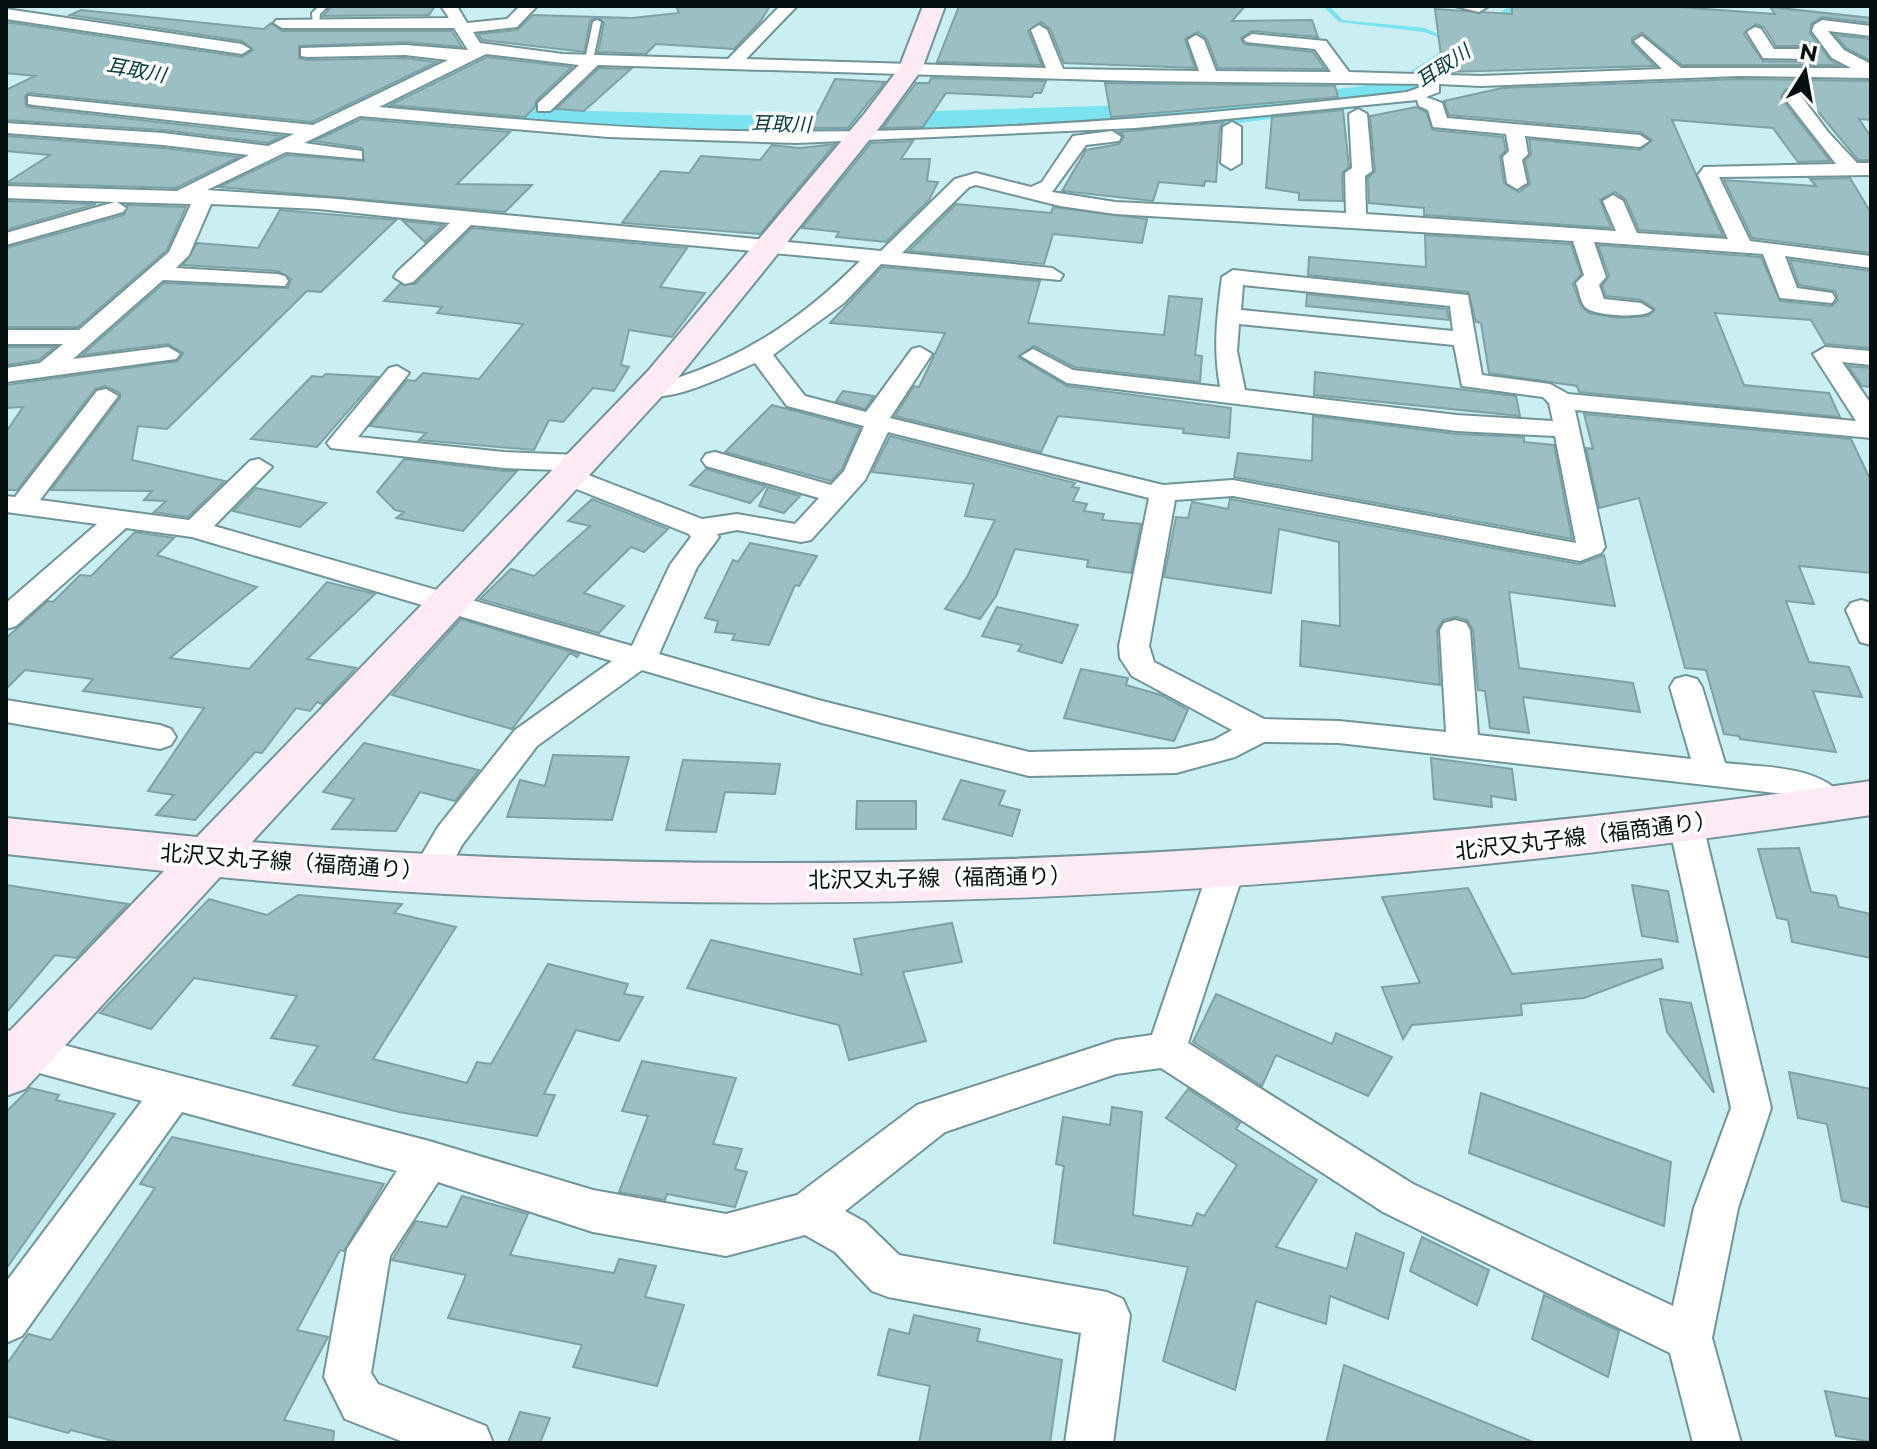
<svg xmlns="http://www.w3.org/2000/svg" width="1877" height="1449" font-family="Montserrat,'Noto Sans JP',sans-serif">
<rect width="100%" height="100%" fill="#caeff3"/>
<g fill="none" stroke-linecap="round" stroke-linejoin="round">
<path fill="#7ae3ef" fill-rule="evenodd" d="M1323,6H1329L1343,20L1425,28L1455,41L1450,42L1424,32L1339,22Z"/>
<path fill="#7ae3ef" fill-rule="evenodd" d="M1510,6H1548L1418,100L1231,124L772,138L557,132L383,117L266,101L253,98L248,90L253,82L266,79L383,95L557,110L772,116L1231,102L1395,82Z"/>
</g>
<path fill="#9bbfc3" stroke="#7ea1a5" stroke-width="2" fill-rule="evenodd" d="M376,6H435L429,15L323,16L331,7Z
M676,6H770L760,22L734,49L656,44L646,54L598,52L604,23L598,17L590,21L584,52L482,40L478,34L517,30L533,15L632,18L679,13Z
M959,6H1245L1232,21L1312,20L1318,37L1252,31L1241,38L1244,44L1313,52L1325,69L1218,68L1207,39L1198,32L1185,39L1195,68L1064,63L1050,29L1041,22L1028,31L1042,65L937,62Z
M1512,6H1664L1775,14L1770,7L1871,18V23L1822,17L1811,24L1810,33L1830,60L1839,65H1682L1642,33L1632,38V43L1655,66L1443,72L1435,9L1512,14ZM1756,24L1764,27L1776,46H1806L1817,55L1806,62L1763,61L1744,34Z
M81,10L264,29L271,23L282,31H452L462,47L405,42L299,46V58L306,60L405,58L437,62L312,122L28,93L25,96L26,106L34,108L283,136L268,143L163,130L6,120V90L35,76L6,73V22L242,57L253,50L242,41L70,15Z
M1835,35L1871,39V61L1846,48Z
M487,57L572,67L536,101L535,107L525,117L390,105Z
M599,68L631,69L584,111L556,109Z
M931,78L1046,81L1041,93H1034L1032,97L946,93L923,127L883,128L916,83H929Z
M835,79L885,82L848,128H810Z
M1739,79L1871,81V120L1859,119L1871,137V160H1858L1800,90L1786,89L1781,98L1830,161L1798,162L1773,128L1672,120L1723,236L1639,230L1626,200L1615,192L1600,200L1611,228L1424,215V208L1369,203L1368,178L1375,171L1370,116L1416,107L1426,112L1433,130L1503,137L1506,150L1500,157L1504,183L1519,192L1530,184L1525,161L1531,154L1529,139L1640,150L1652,140L1640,132L1449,115L1444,101L1502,88Z
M1105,83L1335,86L1338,97L1111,117Z
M1343,110L1349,167L1342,173L1343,201L1299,200V193L1266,188L1272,117Z
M361,119L510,132L457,184L532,185L505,212L219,187L287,155L364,161L362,148L314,141Z
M1224,122L1220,127L1216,182L1205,181L1204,186L1159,182L1153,201L1062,191L1086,150L1119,144L1124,136L1119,132Z
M6,136L163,148L239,157L176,188L6,183L50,155L6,151Z
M913,141L901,159H930L927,181L938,182L929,200L886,242L836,237L839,232L802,228L871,143Z
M835,144L760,234L622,223L661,171L689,173L701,156L760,160L772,145L800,148Z
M1850,178L1871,213V253L1752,238L1724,180L1816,186L1810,179Z
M6,201L96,204L6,230Z
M956,204L1051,213L1053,207L1147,219L1142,243L1053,234L1044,264L909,251Z
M127,205L186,207L167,250L78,327H6V248L124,215Z
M280,210L396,220L321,292L307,291L167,429L138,426L132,460L225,481L188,517L154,512L166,501L144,500L152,491L51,490L120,398V393L105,386L95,389L17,490H6V432L23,407L6,408V385L178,361L183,353L168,344L82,355L164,283L288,288L291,279L278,271L183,265L197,243L258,248Z
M403,221L443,225L425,242Z
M472,228L687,248L660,287L705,293L672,337L629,330L621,365L629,367L614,391L593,388L563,422L549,420L534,450L419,440L426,433L370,426L407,380L415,381L423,373L479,379L523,324L437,313L442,307L384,301L400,284H415Z
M1425,235L1571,244L1581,274L1573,284L1581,306L1589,313L1619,318L1648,316L1655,309L1641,300L1606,296L1602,286L1609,276L1598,245L1761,257L1780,301L1832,306L1838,300L1835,291L1799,285L1790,260L1871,271V348L1825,344L1811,320L1715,313L1744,385L1829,393L1840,417L1579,392L1577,386L1489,373L1481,323L1476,322L1468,292L1308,275L1309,257L1426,267Z
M882,267L1040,281L1028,323L1164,335L1169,296L1202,299L1195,355L1202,356L1200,382L1074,367L1034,346L1018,357L1067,386L1231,408L1229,438L1183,433L1184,429L1058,416L1041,452L895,416L914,386L919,387L945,333L830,323Z
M1307,294L1447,309L1449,320L1306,306Z
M6,347H55L39,360L6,365Z
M1848,366L1871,368V387L1862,386Z
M1315,372L1516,396L1520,416L1314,395Z
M326,374L378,377L317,447L251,439L312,376L322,377Z
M843,391L874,396L865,409L836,401Z
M772,405L860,428L842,469L831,481L725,452Z
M1584,414L1851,439L1871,481V573L1799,566L1814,604L1786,601L1809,662L1849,667L1862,697L1813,691L1836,752L1740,739L1739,736L1724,734L1706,670L1685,668L1639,498L1599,508L1586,448L1593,449Z
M1313,416L1457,434L1524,437V442L1554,445L1572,539L1234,477L1238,453L1312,461Z
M890,436L1075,483L1072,487L1079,488L1073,501L1087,504L1084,511L1104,514L1102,520L1141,524L1131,573L1087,567L1088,560L1015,549L996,596L980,619L945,609L967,577L995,520L965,516L974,484L872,472Z
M404,459L504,471H517L463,531L396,518L404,512L395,510L377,492Z
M706,469L766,486L750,503L690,485Z
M768,487L800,496L784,513L759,506Z
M256,488L326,503L300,527L233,511Z
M592,499L668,529L644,552L631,547L584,593L624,606L599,633L480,599L511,569L534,576L590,526L568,521Z
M1230,499L1579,564L1604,555L1615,606L1509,592L1519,668L1633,683L1640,712L1523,697L1529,733L1490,728L1485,691L1478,690L1473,630L1467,620L1456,617L1443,620L1437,630L1440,685L1300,666L1302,621L1340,626L1339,542L1279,529L1271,593L1164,577L1176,517L1188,518L1192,502L1228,509Z
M135,532L174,538L157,555L257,587L170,658L249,669L327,582L375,594L307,659L356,668L322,704L317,702L310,711L296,708L262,753L255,752L195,820L156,815L174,795L148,791L204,708L83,691L93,679L25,670L6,689V638L48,601L53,602L80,575L91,576Z
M750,543L817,556L799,586L795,585L769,645L732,640L735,634L715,632L718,621L705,618L733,560L738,562Z
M997,607L1078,625L1062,663L1018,651L1022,645L982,636Z
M461,619L579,654L577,657L570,653L512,729L392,695Z
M1081,669L1128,678L1126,685L1161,695L1188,710L1174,741L1064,718Z
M364,743L479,770L455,801L420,792L396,831L332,829L354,799L323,792Z
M553,755L629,757L612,820L507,817L520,780L545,786Z
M1431,758L1512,769L1516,800L1491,796L1492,807L1434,799Z
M683,760L780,764L775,794L725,792L716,832L666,830Z
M961,780L1005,791L999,805L1020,810L1012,836L943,819Z
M857,801H916V829H856Z
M1799,848L1811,892L1836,896L1839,907L1871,914V958L1792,942L1788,920L1777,918L1758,849Z
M6,885L128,904L76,958L55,955L6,1013Z
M1632,885L1668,891L1678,942L1642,936Z
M1468,888L1512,974L1661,959L1663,968L1584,998L1521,1004L1522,1015L1412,1025L1403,1039L1382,987L1420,983L1382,897Z
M298,895L402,904L394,913L456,927L373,1059L467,1083L477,1062L491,1064L548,964L628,984L624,994L643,997L619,1041L576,1030L544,1094L555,1095L537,1136L399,1112L293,1085L318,1046L271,1038L297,996L194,978L151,1029L100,1013L209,899L267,915Z
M952,923L962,962L903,972L926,1041L849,1060L839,1025L687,988L711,940L862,975L854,939Z
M1216,994L1332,1044L1336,1033L1392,1057L1368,1096L1276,1055L1262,1086L1193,1042Z
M1660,999L1691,1003L1714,1093L1667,1032Z
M642,1061L736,1078L713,1144L742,1149L735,1169L747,1172L735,1207L667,1194L665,1200L619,1192L648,1116L622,1111Z
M1789,1072L1871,1089V1208L1842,1201L1827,1124L1798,1118Z
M30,1088L59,1095L56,1100L115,1114L6,1269V1112Z
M1188,1089L1240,1123L1236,1129L1317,1180L1276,1247L1347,1269L1356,1233L1404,1253L1388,1319L1330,1296L1326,1324L1256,1301L1235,1390L1163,1361L1188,1267L1054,1243L1064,1166L1056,1164L1063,1117L1110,1125L1112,1107L1142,1112L1133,1215L1192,1226L1197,1213L1204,1216L1237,1165L1166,1118Z
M1481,1093L1671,1162L1664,1226L1469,1153Z
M172,1137L384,1184L344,1251L340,1250L297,1330L328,1337L284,1420L334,1431L333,1443H120L71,1430L68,1433L6,1416V1365L28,1334L51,1340L155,1188L140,1184Z
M462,1196L528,1214L510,1255L614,1273L619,1259L656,1266L645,1297L684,1305L657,1386L573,1367L582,1345L448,1318L466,1275L392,1260L416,1221L447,1227Z
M1422,1237L1489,1270L1477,1305L1410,1271Z
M1544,1295L1619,1331L1608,1377L1532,1339Z
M914,1315L980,1329L977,1341L1062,1360L1050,1443H919L930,1386L878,1375L889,1329L909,1334Z
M1344,1365L1533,1442V1443H1326Z
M1825,1391L1871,1399V1442L1836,1436Z
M520,1412L550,1418L540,1443H508Z"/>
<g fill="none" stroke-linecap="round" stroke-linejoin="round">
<defs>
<path id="lane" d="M319,6H328L320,14L319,24H313L312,13Z
M597,20L601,22L593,60L589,63L585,60L593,22Z"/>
<path id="street" d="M441,6H457L467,23L507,19L520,6H537L517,27L473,32L480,43L563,54L728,59L780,6H797L746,59L1046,68L1031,30L1039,25L1047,30L1063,69L1199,71L1188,40L1196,35L1204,40L1216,71L1331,72L1315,49L1246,42L1244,39L1252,34L1326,41L1349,72L1481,76L1662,69L1634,41L1642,36L1681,68H1851L1832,58L1812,31L1814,25L1822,20L1871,26V36L1828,31L1844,50L1871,64V78L1739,76L1481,86L1439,84V92L1426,97L1442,103L1447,118L1640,135L1649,141L1640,147L1525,136L1528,154L1522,160L1527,183L1517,189L1507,183L1503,157L1509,151L1506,134L1433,127L1428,110L1419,106L1417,100L1135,128L797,143L608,137L360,116L304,143L362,151V159L286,152L207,190L338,199L881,251L955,179L976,173L1031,187L1042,182L1073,136L1112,131L1121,137L1119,141L1086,145L1052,192L1115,202L1346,213L1345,173L1352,168L1349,114L1358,109L1367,114L1372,171L1365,176L1366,214L1616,231L1603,201L1613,195L1623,201L1637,233L1728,239L1698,175L1704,167L1836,164L1783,96L1786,92H1798L1828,132L1857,163H1871V175L1719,177L1750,241L1871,256V268L1785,256L1797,288L1832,293L1835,298L1832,303L1780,298L1763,254L1594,242L1606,277L1599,285L1604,299L1641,303L1652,310C1645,319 1593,316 1585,307C1580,301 1579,290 1576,283L1584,275L1573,241L1115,214L1060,206L976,185L969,187L902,253L1052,268L1063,275L1060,280L881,264L844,303L773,355L805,396L866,412L912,349L920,347L932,354L890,418L1163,485L1233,480L1576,543L1555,436L1457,431L1067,383L1021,356L1033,349L1073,370L1220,387C1213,348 1217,316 1222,277L1233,270L1468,295L1482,375L1550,384L1568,394L1856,421L1813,354L1825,347L1871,351V365L1842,362L1871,404V438L1575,410L1605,547L1601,553L1580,561L1233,496L1175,500L1149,646L1154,662L1264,719L1339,721L1446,732L1440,630L1444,623L1455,620L1466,623L1470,630L1478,735L1691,759L1670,687L1675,679L1686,676L1697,679L1702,687L1725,763C1765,768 1826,764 1849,805L1844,814C1823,820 1810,807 1793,795L1339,743L1264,742L1235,757L1176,773L1029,776L822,723L642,670L537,746L462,845L442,883L429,887L416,883L411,873L438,827L515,730L612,661L192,537L126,528L16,626L6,629V603L97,524L6,512V496L15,497L97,391L106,389L118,396L40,500L189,520L250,461L259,459L272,467L214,526L632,646L670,565L691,537L689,534L559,482L555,476L560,470L504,468L331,448L327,443L331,438L389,368L397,366L409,373L358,437L504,452L580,455L593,463L589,469L578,471L702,519L737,514L795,524L819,498L706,466L702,460L706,454L715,452L831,485L844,471L864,426L787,406L755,363C733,372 654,413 637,389L640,384C651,381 661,383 671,380C747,356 804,317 860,261L471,225L413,282L405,284L394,277L397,272L450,223L319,209L211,204L189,255L176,268L277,274L285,276L288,281L285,286L163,280L73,359L168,347L180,354L176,359L6,382V368L40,363L63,344H6V330H79L169,252L191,204L117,202L126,208L123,212L6,245V233L115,202L6,198V186L177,191L249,155L163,145L6,133V123L163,133L268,146L294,134L34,105L28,104V96L313,125L448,60L405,55L307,57L301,56V48L405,45L468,50L454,28H282L274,23L276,20L449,18ZM486,54L579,65L538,103V111H550L598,65L1137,81L1429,84L1407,92C1185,118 959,135 735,131C616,129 497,118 379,107ZM1243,285L1450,306L1453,331L1241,310ZM1239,324L1454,345L1462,386L1543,397L1549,403L1553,421L1457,415L1245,390L1237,351ZM888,432L1149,498L1119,646L1120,658L1132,676L1232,730L1214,740L1176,749L1029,752L822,701L659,654L697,567L719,537L717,534L737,530L801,542L811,540L865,480Z
M1455,6H1486L1487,7L1479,12Z
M6,9L242,44L250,49L242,54L6,19Z
M1755,27L1761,29L1774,49H1806L1814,54L1806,59L1763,58L1747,32Z
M1232,122L1241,127V163L1231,169L1221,163L1223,127Z
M1861,600L1871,603V645L1860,642L1846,610L1851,603Z
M6,700L160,725L171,729L176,737L171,745L160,749L6,722Z
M1686,812L1698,816L1703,825L1771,1108L1738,1208L1712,1338L1741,1443H1693L1670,1353L1383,1212L1161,1068L1116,1074L945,1132L845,1211L865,1222L899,1255L1107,1292L1123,1299L1130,1315L1113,1443H1065L1081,1333L888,1297L872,1291L835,1252L805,1235L726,1256L593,1232L438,1182L390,1256L371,1373L378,1384L486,1426L493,1443H406L345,1419L324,1377L347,1249L397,1171L182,1112L22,1336L6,1343V1282L142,1101L6,1064V1030L429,1141L593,1190L726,1214L797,1195L917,1105L1116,1040L1152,1035L1209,868L1215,858L1227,854L1239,858L1245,868L1188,1043L1413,1184L1673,1306L1694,1208L1731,1108L1669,825L1674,816Z"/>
<path id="secondary" d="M923,6H945L922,69L883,123L672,385L252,842C792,887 1335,857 1871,781V815C1326,897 770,930 220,877L25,1089L6,1096V1035L164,871L6,854V818L197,837L648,371L865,113L899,68Z"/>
</defs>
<use href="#lane" stroke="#719498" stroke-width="4"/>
<use href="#street" stroke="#719498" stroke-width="4"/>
<use href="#secondary" stroke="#719498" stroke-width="4"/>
<use href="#lane" fill="#fff" fill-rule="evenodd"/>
<use href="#street" fill="#fff" fill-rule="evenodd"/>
<use href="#secondary" fill="#feeaf4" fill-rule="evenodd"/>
</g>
<g text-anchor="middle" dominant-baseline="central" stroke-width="7" stroke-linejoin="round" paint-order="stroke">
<g font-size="20" font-style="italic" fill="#073b40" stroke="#fff">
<text transform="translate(1443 66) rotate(-34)">耳取川</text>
<text transform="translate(136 70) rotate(10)">耳取川</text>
<text transform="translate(781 124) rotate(1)">耳取川</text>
</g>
<g font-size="22" fill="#030e0f" stroke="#fff">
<text transform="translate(1586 836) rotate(-7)">北沢又丸子線（福商通り）</text>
<text transform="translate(292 862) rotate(4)">北沢又丸子線（福商通り）</text>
<text transform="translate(940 878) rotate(-1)">北沢又丸子線（福商通り）</text>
</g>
</g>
<rect width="1877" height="1449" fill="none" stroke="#030e0f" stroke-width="16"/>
<g transform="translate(1805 72) rotate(11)" stroke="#ffffff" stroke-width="6" paint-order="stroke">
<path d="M0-6L14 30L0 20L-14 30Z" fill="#030e0f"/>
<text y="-12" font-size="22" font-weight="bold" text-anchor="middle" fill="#030e0f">N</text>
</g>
</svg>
